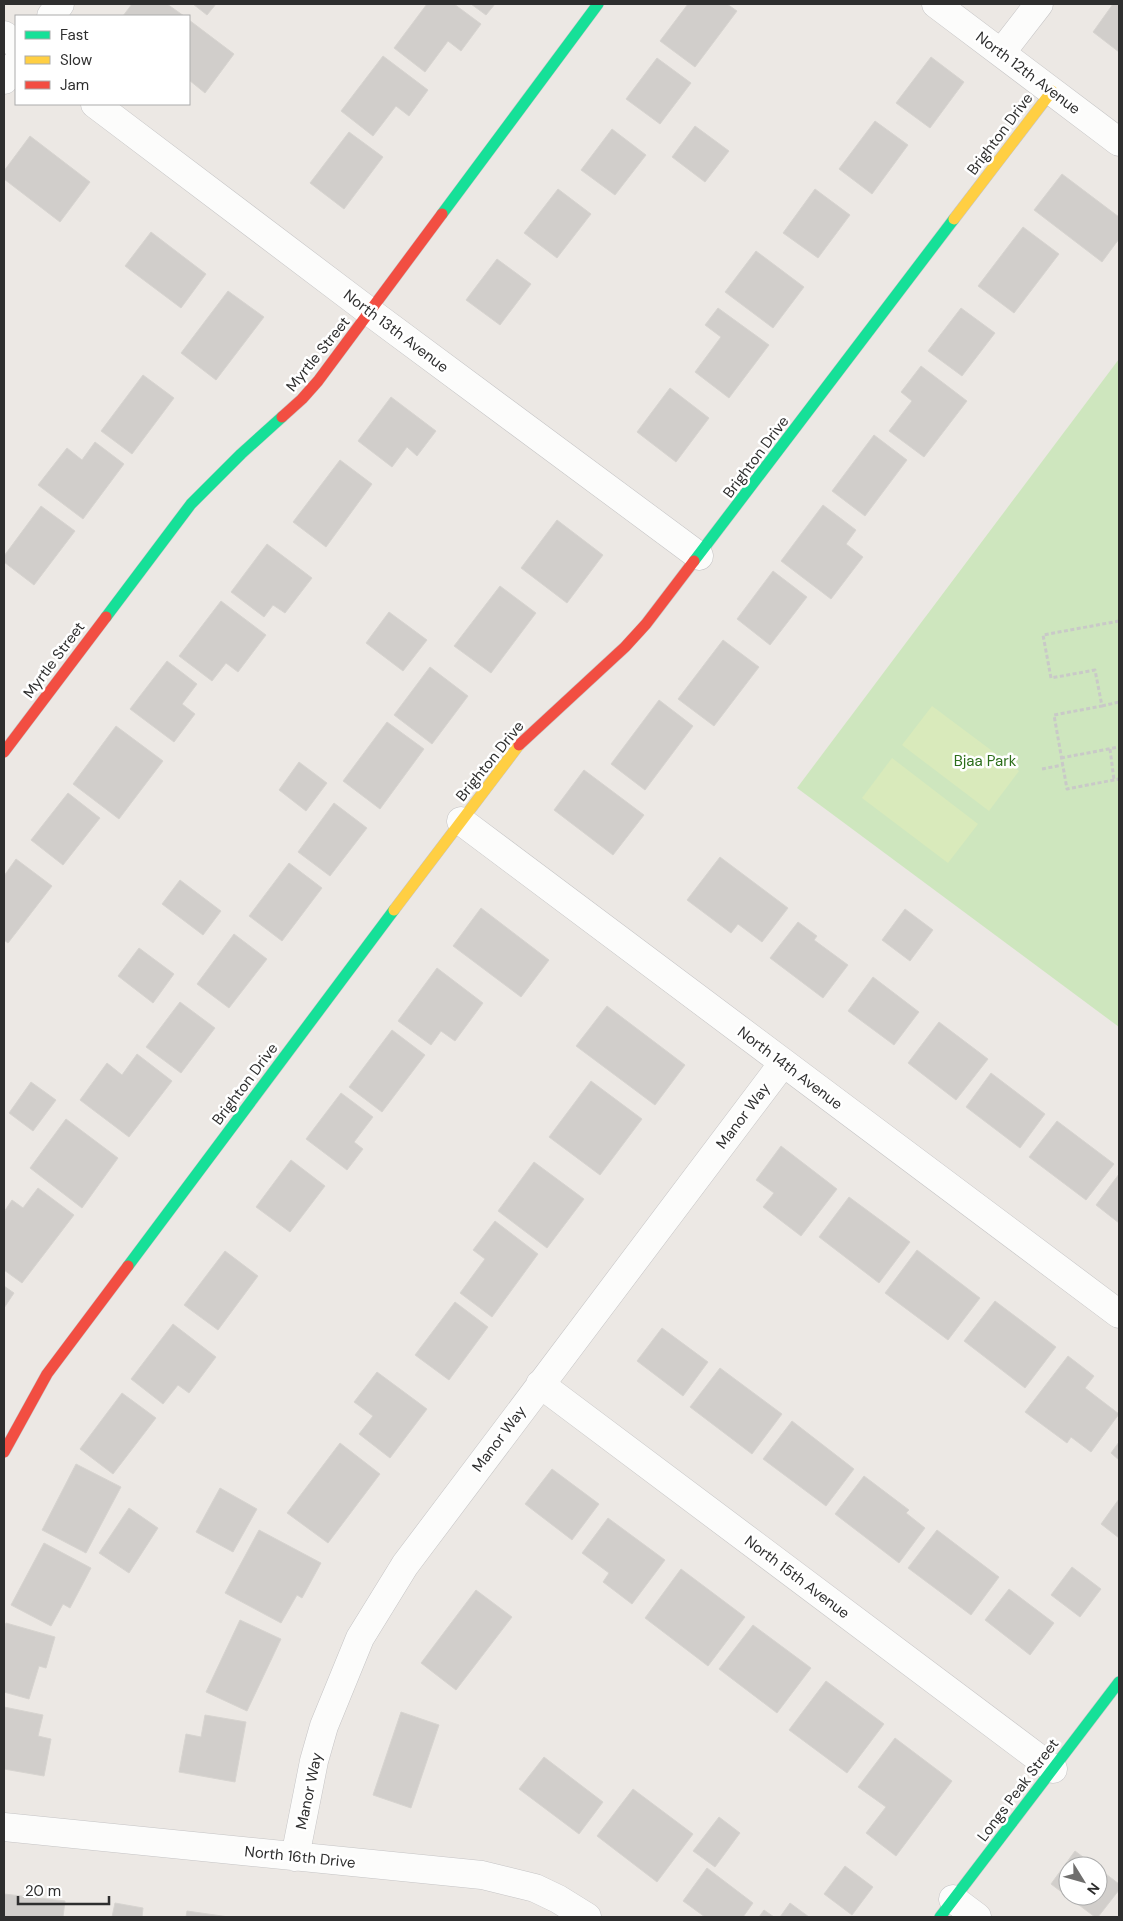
<svg xmlns="http://www.w3.org/2000/svg" width="1123" height="1921" font-family="'DM Sans',sans-serif">
<rect width="100%" height="100%" fill="#ece8e4"/>
<path fill="#cee6be" d="M1119,359V1027L797,788Z"/>
<path fill="#d9eabb" d="M932,706L1019,771L989,811L902,745Z
M892,758L978,824L948,863L862,798Z"/>
<path fill="#d1cecb" stroke="#d7d4d0" d="M132,4H167L184,16H123Z
M193,4H216L207,15Z
M427,4H454L481,24L461,51L448,41L425,72L394,48Z
M471,4H495L486,15Z
M688,4H727L737,11L695,67L660,41Z
M1113,4H1119V52L1093,32Z
M189,20L234,54L205,93L189,80Z
M383,56L428,90L409,116L396,106L373,136L341,111Z
M931,57L964,82L930,128L896,103Z
M657,58L691,83L660,124L626,99Z
M875,121L908,145L872,194L839,169Z
M695,126L729,151L705,182L672,157Z
M612,129L646,155L615,195L581,170Z
M349,132L383,157L344,209L310,183Z
M30,136L90,182L60,222L4,179V171Z
M1062,174L1119,217V239L1102,262L1034,210Z
M558,189L591,214L557,258L524,233Z
M815,189L850,215L818,258L783,233Z
M1023,227L1059,254L1014,313L978,286Z
M151,232L206,274L181,308L125,266Z
M756,251L804,287L773,328L725,292Z
M497,259L531,284L500,325L466,300Z
M228,291L264,317L216,380L181,353Z
M718,308L769,345L729,398L695,372L721,337L705,325Z
M961,308L995,333L962,376L928,351Z
M921,366L967,401L924,457L889,431L912,401L901,392Z
M143,375L174,398L132,454L101,431Z
M670,388L709,418L676,462L637,432Z
M391,397L436,431L417,456L407,447L392,467L358,441Z
M874,435L907,460L865,516L832,491Z
M95,442L124,464L83,519L38,485L67,448L82,460Z
M340,460L372,484L326,547L293,522Z
M823,505L856,530L846,544L863,557L831,599L781,561Z
M41,506L75,531L34,585L4,562V556Z
M557,520L603,555L567,603L521,568Z
M267,544L312,578L285,613L273,605L264,617L231,592Z
M773,571L807,597L770,645L737,619Z
M500,586L536,613L491,673L454,646Z
M221,601L266,635L238,672L226,663L212,681L179,656Z
M389,612L427,640L403,671L366,643Z
M723,640L759,667L714,726L678,699Z
M167,661L197,684L182,704L195,714L174,742L130,709Z
M430,667L468,696L432,744L394,715Z
M659,700L693,726L645,790L611,764Z
M387,722L424,749L380,809L343,781Z
M116,726L163,761L119,819L73,784Z
M299,762L327,783L306,811L279,790Z
M584,770L644,815L613,855L554,810Z
M68,793L100,818L63,865L31,840Z
M334,803L367,828L330,876L298,852Z
M720,857L788,908L762,942L738,924L731,933L687,900Z
M16,859L52,886L8,943L4,940V876Z
M289,863L322,888L282,941L249,916Z
M180,880L221,911L203,935L162,904Z
M481,908L549,960L521,997L453,946Z
M905,909L933,930L910,961L882,940Z
M798,922L817,936L814,940L848,965L823,998L770,958Z
M234,934L267,959L229,1008L197,984Z
M139,948L174,974L153,1003L118,976Z
M437,968L483,1003L455,1041L441,1031L431,1045L398,1021Z
M873,977L919,1012L894,1045L848,1011Z
M180,1002L215,1028L181,1073L146,1047Z
M607,1006L685,1065L655,1105L576,1046Z
M939,1022L988,1059L956,1100L908,1063Z
M392,1030L425,1055L382,1112L349,1087Z
M137,1054L172,1081L129,1137L80,1100L107,1063L122,1075Z
M991,1073L1045,1114L1020,1148L966,1107Z
M591,1081L642,1119L600,1175L549,1137Z
M31,1082L56,1100L33,1131L9,1113Z
M341,1093L373,1117L354,1142L363,1149L347,1170L306,1139Z
M66,1119L118,1158L82,1208L30,1168Z
M1057,1121L1114,1164L1086,1200L1029,1157Z
M781,1146L837,1189L801,1236L763,1207L774,1193L756,1180Z
M291,1160L325,1186L290,1232L256,1207Z
M534,1162L584,1199L547,1248L498,1211Z
M1119,1174V1223L1096,1205Z
M38,1188L74,1215L22,1283L4,1270V1212L12,1200L23,1208Z
M849,1197L910,1242L879,1283L819,1237Z
M495,1221L538,1254L492,1317L460,1293L485,1259L473,1250Z
M917,1250L980,1298L948,1340L885,1293Z
M225,1251L258,1276L218,1330L184,1305Z
M4,1286L14,1293L4,1308Z
M995,1301L1056,1347L1025,1388L964,1341Z
M455,1302L488,1327L449,1380L415,1355Z
M173,1324L216,1357L189,1393L178,1385L163,1404L131,1379Z
M662,1328L708,1362L683,1396L637,1361Z
M1068,1356L1094,1376L1085,1388L1119,1414L1091,1452L1071,1437L1067,1443L1025,1412Z
M720,1368L782,1414L752,1454L690,1407Z
M377,1372L427,1409L390,1458L359,1434L373,1416L354,1402Z
M122,1393L156,1418L113,1474L80,1449Z
M792,1421L854,1469L826,1506L763,1459Z
M1119,1442V1460L1111,1453Z
M340,1443L380,1474L328,1543L287,1513Z
M76,1464L121,1487L86,1553L42,1530Z
M552,1469L599,1504L572,1540L525,1504Z
M864,1476L909,1510L906,1513L925,1528L899,1563L835,1514Z
M220,1488L257,1509L233,1552L196,1532Z
M1119,1499V1538L1101,1524Z
M129,1508L158,1528L129,1573L99,1553Z
M608,1518L665,1560L632,1604L603,1582L609,1573L582,1553Z
M259,1530L321,1563L302,1598L297,1595L281,1623L225,1593Z
M937,1530L999,1577L971,1615L908,1568Z
M44,1543L91,1568L70,1608L63,1604L51,1626L11,1605Z
M1072,1567L1101,1589L1080,1617L1051,1595Z
M681,1569L745,1617L708,1666L645,1618Z
M1009,1589L1054,1623L1030,1655L985,1620Z
M476,1590L512,1617L456,1690L421,1663Z
M240,1620L281,1639L247,1711L206,1692Z
M6,1623L55,1637L46,1668L39,1666L29,1699L4,1692V1630Z
M753,1625L811,1668L777,1713L719,1669Z
M826,1681L884,1724L847,1773L789,1730Z
M4,1707L43,1715L38,1736L51,1739L44,1776L4,1769Z
M401,1712L439,1725L411,1808L373,1795Z
M205,1715L246,1722L235,1782L179,1772L186,1734L201,1737Z
M895,1738L952,1781L896,1856L866,1833L886,1807L858,1787Z
M544,1757L603,1802L579,1834L519,1789Z
M633,1789L693,1834L657,1882L597,1836Z
M719,1817L740,1833L715,1867L693,1851Z
M1075,1851L1095,1866H1068V1896H1098V1868L1119,1884V1890L1098,1917H1095L1051,1884Z
M845,1866L873,1887L852,1915L824,1894Z
M707,1868L753,1903L743,1917H705L683,1901Z
M4,1894L65,1901L63,1917H4Z
M115,1903L143,1908L142,1917H112Z
M790,1903L809,1917H780Z
M764,1910L774,1917H759Z
M187,1911L229,1917H186Z"/>
<g fill="none" stroke-linecap="round" stroke-linejoin="round">
<defs>
<path id="street" d="M936,4L1119,142
M51,16L60,4
M4,35L16,44
M1001,53L1039,4
M4,80L16,64
M95,104L370,312L699,556
M461,821L1119,1314
M540,1384L1053,1769
M4,1827L482,1875L535,1888L558,1899L587,1917
M295,1857L314,1761L324,1726L360,1638L405,1565L783,1063
M953,1899L977,1917"/>
<path id="fast" d="M442,214L598,4
M694,561L954,219
M106,617L191,504L241,454L282,417
M128,1266L394,910
M940,1917L1119,1682"/>
<path id="slow" d="M954,219L1052,91
M394,910L519,745"/>
<path id="jam" d="M282,417L302,399L318,381L442,214
M519,745L625,647L646,624L694,561
M4,752L106,617
M4,1452L47,1374L128,1266"/>
</defs>
<use href="#street" stroke="#c5c4c5" stroke-width="29"/>
<use href="#fast" stroke="#c5c4c5" stroke-width="12"/>
<use href="#slow" stroke="#c5c4c5" stroke-width="12"/>
<use href="#jam" stroke="#c5c4c5" stroke-width="12"/>
<path stroke="#c9c9c8" stroke-width="3" stroke-dasharray="4 2.5" stroke-linecap="butt" d="M1119,621L1043,635L1051,678L1095,670L1102,706L1054,715L1067,789L1119,779
M1102,706L1119,702
M1110,749L1114,780
M1061,758L1119,747
M1042,769L1063,765"/>
<use href="#street" stroke="#fcfcfb" stroke-width="28"/>
<use href="#fast" stroke="#16e098" stroke-width="11"/>
<use href="#slow" stroke="#ffcf43" stroke-width="11"/>
<use href="#jam" stroke="#f24e42" stroke-width="11"/>
</g>
<g text-anchor="middle" dominant-baseline="central" stroke-width="5" stroke-linejoin="round" paint-order="stroke">
<g font-size="15" fill="#2e2e2e" stroke="#fff">
<text transform="translate(1028 73) rotate(37)">North 12th Avenue</text>
<text transform="translate(1000 134) rotate(-53)">Brighton Drive</text>
<text transform="translate(396 331) rotate(37)">North 13th Avenue</text>
<text transform="translate(318 354) rotate(-51)">Myrtle Street</text>
<text transform="translate(756 457) rotate(-53)">Brighton Drive</text>
<text transform="translate(54 660) rotate(-53)">Myrtle Street</text>
<text transform="translate(490 761) rotate(-51)">Brighton Drive</text>
<text transform="translate(790 1068) rotate(37)">North 14th Avenue</text>
<text transform="translate(245 1084) rotate(-53)">Brighton Drive</text>
<text transform="translate(743 1116) rotate(-53)">Manor Way</text>
<text transform="translate(499 1439) rotate(-53)">Manor Way</text>
<text transform="translate(797 1577) rotate(37)">North 15th Avenue</text>
<text transform="translate(1018 1790) rotate(-53)">Longs Peak Street</text>
<text transform="translate(309 1791) rotate(-78)">Manor Way</text>
<text transform="translate(300 1857) rotate(6)">North 16th Drive</text>
</g>
<g font-size="15" fill="#2c6e1b" stroke="#fff">
<text x="985" y="761">Bjaa Park</text>
</g>
</g>
<rect width="1123" height="1921" fill="none" stroke="#2e2e2e" stroke-width="10"/>
<rect x="15" y="15" width="175" height="90" fill="#ffffff" stroke="#ababab"/>
<rect x="25" y="31" width="25" height="8" fill="#16e098" stroke="#ababab"/>
<text x="60" y="40" font-size="15" fill="#2e2e2e">Fast</text>
<rect x="25" y="56" width="25" height="8" fill="#ffcf43" stroke="#ababab"/>
<text x="60" y="65" font-size="15" fill="#2e2e2e">Slow</text>
<rect x="25" y="81" width="25" height="8" fill="#f24e42" stroke="#ababab"/>
<text x="60" y="90" font-size="15" fill="#2e2e2e">Jam</text>
<g transform="translate(1083 1881) rotate(127)"><circle r="24" fill="#ffffff" stroke="#ababab"/>
<path d="M0-4L9 19L0 12L-9 19Z" fill="#706f6e"/>
<text y="-8" font-size="14" font-weight="bold" text-anchor="middle" fill="#2e2e2e">N</text>
</g>
<path d="M18 1896v8h91v-8" fill="none" stroke="#2e2e2e" stroke-width="2.5"/>
<text x="25" y="1896" font-size="15" fill="#2e2e2e" stroke="#ffffff" stroke-width="4" paint-order="stroke">20 m</text>
</svg>
